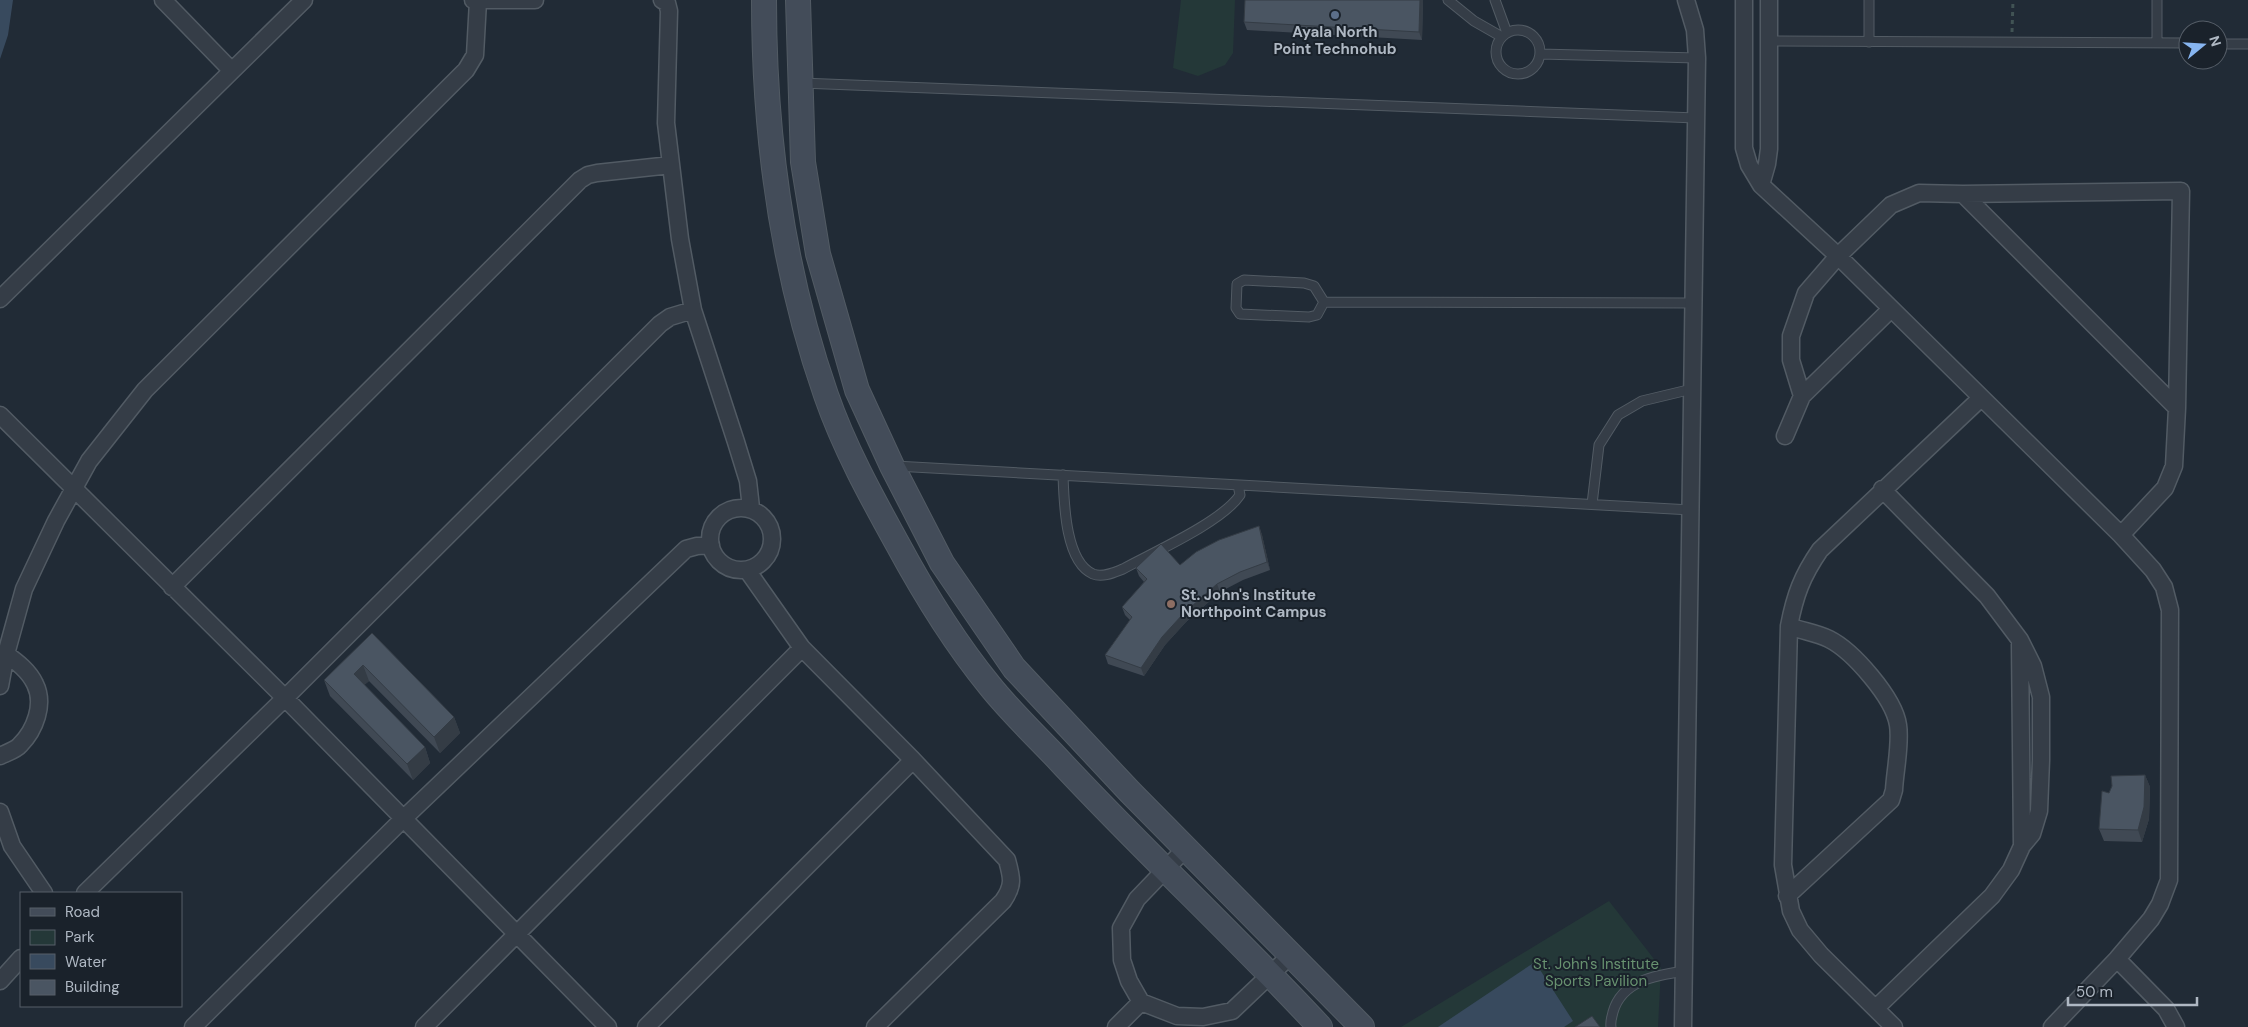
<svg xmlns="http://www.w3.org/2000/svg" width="2248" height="1027" font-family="'DM Sans',sans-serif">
<rect width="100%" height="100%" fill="#212b36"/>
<path fill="#243838" d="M1181,0H1235L1233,53L1225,65L1198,76L1173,68Z
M1609,901L1661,968L1658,1027H1401Z"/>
<path fill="#384a5e" d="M0,0H13L8,35L0,59Z
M1535,962L1573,1021L1564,1027H1438Z"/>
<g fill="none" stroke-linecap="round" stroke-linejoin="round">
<defs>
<path id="lane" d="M1448,0L1474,21L1502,37
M1495,0L1507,33
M1496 52a22 22 0 1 1 44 0a22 22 0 1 1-44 0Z
M1769,41L2188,43
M1869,42V0
M2157,43V0
M2218,44H2248
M1540,54L1697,58
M801,83L1696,118
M1244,280L1304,283L1314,286L1324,302L1317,315L1309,317L1240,314L1236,308L1237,284Z
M1324,302L1693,303
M895,466L1691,510
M1063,475C1064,502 1065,562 1093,574C1103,578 1115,572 1123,569C1154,552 1222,522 1240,495L1238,485
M1592,504L1599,445L1618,415L1642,401L1692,389
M1611,1027C1610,1021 1612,1017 1613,1012C1622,980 1657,975 1685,971"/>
<path id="street" d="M163,0L231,70
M473,0H535
M662,0L667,3L669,11L666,123L680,239L693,310L736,442L748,481L751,508
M1744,0V148L1749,165L1761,185L1838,256L2121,535L2153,570L2164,587L2170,610L2169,880L2160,904L2151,919L2117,959L2052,1027
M1761,185L1767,164L1769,149V0
M1963,194L2181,191L2177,408L2174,466L2165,488L2121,535
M0,299L304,0
M1802,396L1891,309
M0,415L285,698L608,1027
M1785,436L1802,396L1791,360V336L1806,293L1838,256L1891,205L1919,193L1963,194L2177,408
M710 539a31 31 0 1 1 62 0a31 31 0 1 1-62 0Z
M747,570L802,648L913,760L1007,860C1012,878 1014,885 1003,901L875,1027
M172,587L580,180L588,175L597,173L671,165
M2020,644L2022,846
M0,686L6,654L24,589L56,521L89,461L145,390L466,70L475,55L478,1
M0,756C6,753 16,750 20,745C35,730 45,704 35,684C29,671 17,662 6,654
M0,812L12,846L44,893
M1185,849L1137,899L1121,928L1122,960L1129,981L1141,1002L1177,1016L1203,1017L1232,1011L1292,954
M85,893L285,698L660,324L670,317L693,310
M1787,896L1891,800L1894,790C1895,771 1901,743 1898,725C1894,698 1853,651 1829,639C1817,633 1802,631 1789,626
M2117,959L2166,1009L2176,1027
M0,981L21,958
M1876,1008L1992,896L2011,870L2022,846L2032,834L2039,811L2041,760V697L2033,666L2020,640L1987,596L1882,489
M193,1027L403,819L686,549L697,546L711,545
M424,1027L802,648
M646,1027L913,760
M1116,1027L1141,1002
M1683,1027L1697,58L1695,30L1686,0
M1894,1027L1821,955L1800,930L1791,911L1783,865L1789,626C1795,595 1802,576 1820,550L1981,398"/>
<path id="secondary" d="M764,0C764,134 782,269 826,395C844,447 871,496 897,543C924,593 954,642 990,686C1010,711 1034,734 1056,757C1142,850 1235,935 1320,1027
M798,0L803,162L818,254L857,390L892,466L942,563L1014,668L1130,792L1362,1027"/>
</defs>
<use href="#lane" stroke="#525b64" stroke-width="11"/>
<use href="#street" stroke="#525b64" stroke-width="19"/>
<use href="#secondary" stroke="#525b64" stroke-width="26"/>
<path stroke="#415354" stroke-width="3" stroke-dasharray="4 4" stroke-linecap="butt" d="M2012,32L2013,0"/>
<use href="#lane" stroke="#353d47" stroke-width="9"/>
<use href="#street" stroke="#353d47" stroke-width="16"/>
<use href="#secondary" stroke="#434c59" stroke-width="24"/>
</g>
<path fill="#404954" d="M1423,0L1422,40L1247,30L1244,22Z
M1259,526L1262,535L1270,570L1243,580L1220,592L1186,622L1165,645L1144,676L1108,664L1105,655L1130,620L1125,615L1122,607L1144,582L1139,576L1136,568L1180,565Z
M372,633L454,717L460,733L440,753L369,681L364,685L425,747L430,763L413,780L330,696L324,680Z
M2145,775L2150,787L2149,819L2142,842L2104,841L2099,829L2109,793Z"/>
<path fill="#343c45" d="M1420,0H1423L1422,40L1419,32Z
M1259,526L1262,535L1270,570L1267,562Z
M1217,584L1220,592L1186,622L1165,645L1144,676L1141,668L1162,637L1183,614Z
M363,665L369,681L359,690L354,674Z
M454,717L460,733L440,753L434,737Z
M425,747L430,763L413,780L407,764Z
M2145,775L2150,787L2149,819L2142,842L2138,830Z"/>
<path fill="#4a5562" stroke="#343c45" d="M1245,0H1420L1419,32L1244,22Z
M1259,526L1267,562L1240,572L1217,584L1183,614L1162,637L1141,668L1105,655L1132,617L1122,607L1147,579L1136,568L1161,544L1180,565L1196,552L1219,540Z
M372,633L454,717L434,737L363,665L354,674L425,747L407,764L324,680Z
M2145,775L2144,807L2138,830L2099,829L2102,791L2109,793L2112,786L2111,776Z
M1592,1016L1600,1027H1575Z"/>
<circle fill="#5c6f8a" stroke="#1a222b" stroke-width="2" cx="1335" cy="15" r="5"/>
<circle fill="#8d6e63" stroke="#1a222b" stroke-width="2" cx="1171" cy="604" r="5"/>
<g text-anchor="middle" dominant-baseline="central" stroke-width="4" stroke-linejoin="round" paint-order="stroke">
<g font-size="15" font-weight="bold" fill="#afb8c3" stroke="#1a222b">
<text x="1335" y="32">Ayala North<tspan x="1335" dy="17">Point Technohub</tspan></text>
<text x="1181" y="595" text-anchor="start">St. John's Institute<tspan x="1181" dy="17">Northpoint Campus</tspan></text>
</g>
<g font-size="15" fill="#689270" stroke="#1a222b">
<text x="1596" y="964">St. John's Institute<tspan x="1596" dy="17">Sports Pavilion</tspan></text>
</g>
</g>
<rect x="20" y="892" width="162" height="115" fill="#1a222b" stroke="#565e68"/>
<rect x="30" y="908" width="25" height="8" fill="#434c59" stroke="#565e68"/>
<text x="65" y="917" font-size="15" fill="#afb8c3">Road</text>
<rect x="30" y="930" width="25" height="15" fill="#243838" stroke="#565e68"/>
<text x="65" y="942" font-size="15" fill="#afb8c3">Park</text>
<rect x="30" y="954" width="25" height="15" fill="#384a5e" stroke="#565e68"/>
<text x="65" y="967" font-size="15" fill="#afb8c3">Water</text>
<rect x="30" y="980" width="25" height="15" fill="#4a5562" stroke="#565e68"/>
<text x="65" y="992" font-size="15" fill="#afb8c3">Building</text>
<g transform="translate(2203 45) rotate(72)"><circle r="24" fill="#1a222b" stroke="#565e68"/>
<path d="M0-4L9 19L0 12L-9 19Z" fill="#87b5f0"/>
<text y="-8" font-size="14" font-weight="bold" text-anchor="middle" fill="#afb8c3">N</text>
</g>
<path d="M2068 997v8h129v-8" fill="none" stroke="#afb8c3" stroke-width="2.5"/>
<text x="2076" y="997" font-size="15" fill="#afb8c3" stroke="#1a222b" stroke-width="4" paint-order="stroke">50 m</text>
</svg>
